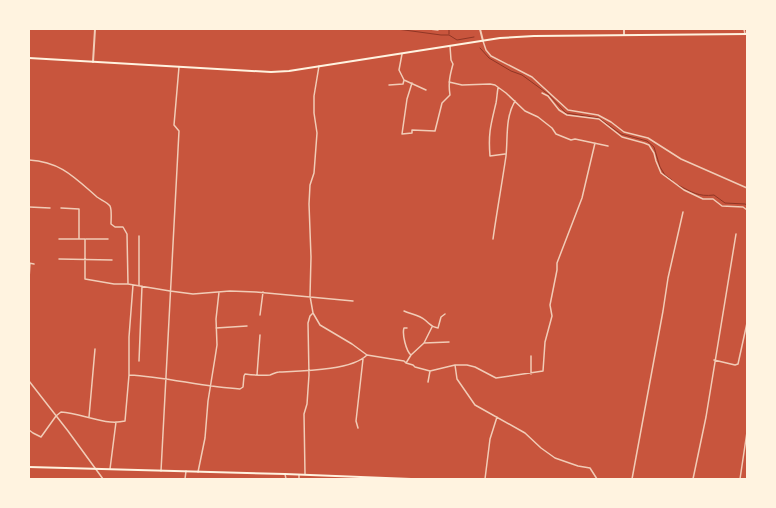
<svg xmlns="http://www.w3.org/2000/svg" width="776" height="508" font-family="'Golos Text',sans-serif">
<rect width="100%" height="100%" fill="#c8553d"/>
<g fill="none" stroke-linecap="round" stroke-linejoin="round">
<path stroke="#8f3625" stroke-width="1" d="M397,29L441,35H449L457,40L474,37
M449,29V34
M480,48L489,58L511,71L522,75L548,94L566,113L599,118L621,134L647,141L654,147L660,167L665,175L672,180
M678,185C692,192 698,197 714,195L725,203L745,204L747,205"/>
<path stroke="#f1ccb7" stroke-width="1.5" d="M429,29L438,30
M744,29L745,34
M483,41L486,50L491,56L532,77L568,110L598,115L611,122L624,132L648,138L681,159L747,188
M402,54L399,70L404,80L426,90
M319,66L314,96V113L317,133L314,173L310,185L309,204L311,257L310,296L313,313L320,325L352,344L367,355L404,361L406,363L413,365L415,367L430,371L455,365H467L475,367L496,378L543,371L545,342L552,316L550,305L557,270V263L582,198L595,143
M449,82L462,85L490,84L495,85L506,93L525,111L538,117L552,128L556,134L571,140L575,139L608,146
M412,83L407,99L402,134L412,133V130L435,131L442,103L450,95C448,83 450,75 453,64L451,60L450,46
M389,85L403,84L404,80
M498,88C497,93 497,98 496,103C491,124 488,133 490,156L505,154
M542,93L548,96L559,110L567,115L599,119L622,137L644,143L649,145L654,153L656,161L661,173L684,190L703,199H713L722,206L743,207L747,210
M29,160C61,162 74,177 97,197C101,200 107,202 110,206C112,210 111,219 111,224L115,227H123L127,234L128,284
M29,207L50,208
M61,208L79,209V239H85V279L114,284H128L170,291L193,294L230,291L256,292L353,301
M139,236V286
M59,239H79
M86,239H108
M493,239C497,211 502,183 506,156C508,137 505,118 515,101
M59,259L112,260
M29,263L34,264
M29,279L30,263
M404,311C410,314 419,315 425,320C430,324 431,327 438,328L441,317L445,314
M260,315L263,292
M216,328L247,326
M407,328H404C402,334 406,351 411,355
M424,343L449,342
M714,360L735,365L738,364L747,323
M139,361L142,286
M406,363L411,355L424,343L432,327
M455,365L457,379L475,405L525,433L541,448L555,458L578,466L590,468L597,479
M531,374V356
M129,375C167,377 203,387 240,389L243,387L244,376L245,374C253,375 262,376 270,375C273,374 276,372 279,372C300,371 351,371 367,355
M257,375L260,335
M29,381L68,431L103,479
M428,382L430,371
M89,417L95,349
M358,428L356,421L363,359
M29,430L33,433L41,437L56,416L61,412C82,413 104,426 125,421L129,375V337L133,285
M110,469L116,422
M161,471L179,131L174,125L179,67
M198,472L205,438L208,401L215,358L217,345L216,319L219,292
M285,474L286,479
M305,474L304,414L307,404L309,375L308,323L310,316L313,313
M299,475V479
M185,479L186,471
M485,479L490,439L497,417
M632,479L663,311L668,278L683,212
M693,479L706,417L736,234
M740,479L747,432"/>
<path stroke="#f1ccb7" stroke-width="2" d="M480,29L483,41
M624,35V29
M93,62L95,29"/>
<path stroke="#fff3e0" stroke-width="2" d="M29,58L271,72L289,71L500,38L534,36L747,34
M29,467L285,474L411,479"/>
</g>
<rect width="776" height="508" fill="none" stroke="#fff3e0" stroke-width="60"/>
</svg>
